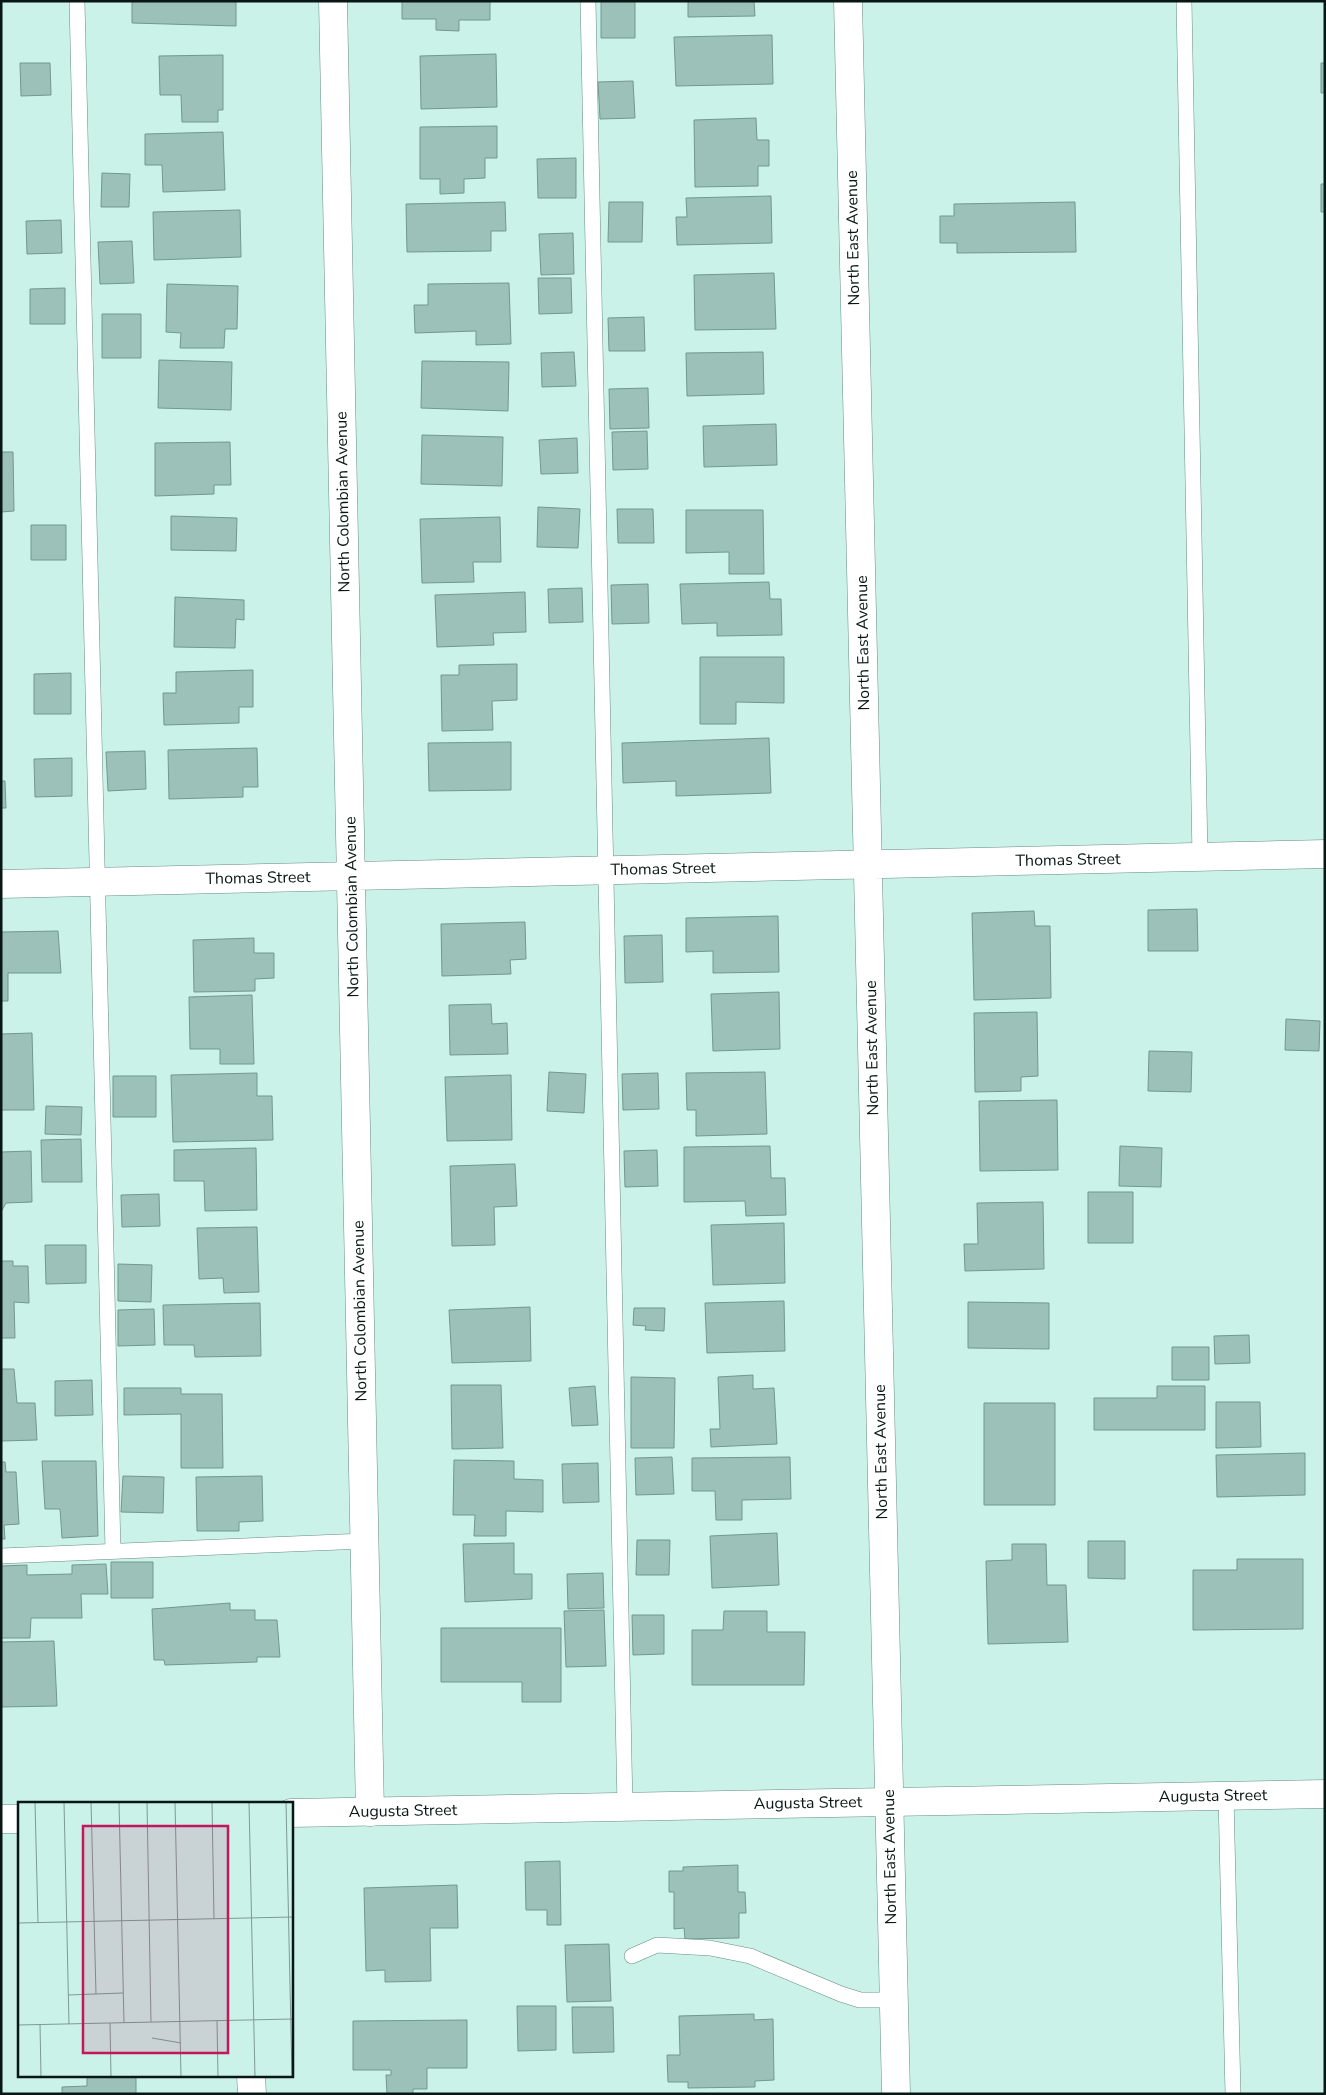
<svg xmlns="http://www.w3.org/2000/svg" width="1326" height="2095" font-family="'Nunito Sans',sans-serif">
<rect width="100%" height="100%" fill="#cbf2e9"/>
<path fill="#9cc1b9" stroke="#739790" d="M132,1H236V26L132,23Z
M402,1H490V20H459V31L436,30V19H402Z
M601,1H635V38H601Z
M688,1H754L755,16L688,17Z
M772,35L773,84L676,86L674,37Z
M496,54L497,107L421,109L420,56Z
M223,55V110H218V122H182L181,95H160L159,56Z
M20,63H50L51,95L21,96Z
M1321,63H1325V93H1321Z
M633,81L635,118L600,119L598,82Z
M756,118L757,140H769V166H758V186L695,187L694,120Z
M497,126V158H485V178L464,179V193L440,194V179H420V127Z
M223,132L225,190L163,192L162,165H145V134Z
M576,158V198H538L537,159Z
M102,173L130,174L129,207H101Z
M1321,184H1325V212H1321Z
M771,196L772,243L677,245L676,217H687L686,198Z
M505,202L506,231H491V251L407,252L406,204Z
M609,202H643L642,242H608Z
M1075,202L1076,252L957,253V243H940V216H954V204Z
M240,210L241,257L154,260L153,212Z
M61,220L62,253L27,254L26,221Z
M573,233L574,274L541,275L539,234Z
M132,241L134,283L100,284L98,242Z
M774,273L776,329L695,330L694,275Z
M538,278H571L572,313L539,314Z
M509,283L511,344L476,345V331L415,333L414,305H428V284Z
M167,284L238,286L237,329H225L224,348H180L181,333L166,332Z
M65,288V324H30V289Z
M102,314H141V358H102Z
M644,317L645,351H609L608,318Z
M574,352L576,386L542,387L541,353Z
M763,352L764,394L687,396L686,353Z
M159,360L232,362L231,410L158,408Z
M422,361L509,362L508,411L421,408Z
M648,388L649,428L610,429L609,389Z
M776,424L777,465L704,467L703,426Z
M647,431L648,469L613,470L612,432Z
M422,435L503,437L502,486L421,484Z
M577,438L578,473L541,474L539,440Z
M230,442L231,485H214V494L155,496V443Z
M1,452H13L14,511L1,512Z
M538,507L580,509L578,548L537,547Z
M617,509H653L654,543H618Z
M686,510H763L764,574H729V552L686,553Z
M171,516L237,518L236,551L171,550Z
M500,517L501,562H473L474,582L422,583L420,519Z
M31,525H66V560H31Z
M769,582L770,599H781L782,635L717,636V623L682,624L680,584Z
M648,584L649,623L612,624L611,585Z
M582,588L583,622L549,623L548,589Z
M525,592L526,632L493,633L494,645L437,647L435,595Z
M175,597L244,600V620L236,619L235,648L174,647Z
M700,657H784V703L736,702V724H700Z
M517,664V700L492,701L493,730L442,731L441,675H459V665Z
M253,670V707H239V723L164,725L163,693H176V672Z
M71,673V714H34V674Z
M769,738L771,793L676,796V781L623,783L622,743Z
M511,742V790L429,791L428,743Z
M257,748L258,787H243V797L169,799L168,750Z
M145,751L146,789L108,791L106,752Z
M72,758V796L35,797L34,759Z
M1,781H5L6,808H1Z
M1197,909L1198,951H1148V910Z
M1034,911L1035,926H1050L1051,998L974,1000L972,913Z
M778,916L779,972L713,973V951L686,952V918Z
M525,922L526,959L510,960L511,974L442,976L441,924Z
M58,931L61,973H8V1001H1V932Z
M662,935L663,982L625,983L624,936Z
M254,938V953H274V978L255,979V991L194,992L193,940Z
M779,992L780,1049L713,1051L711,994Z
M252,995L254,1064H220V1049H190L189,997Z
M491,1004L492,1024L507,1023L508,1054L450,1055L449,1005Z
M1037,1012L1038,1076L1021,1077V1091L975,1092L974,1013Z
M1286,1019L1320,1021L1319,1051L1285,1050Z
M32,1033L34,1110H1V1034Z
M1149,1051L1192,1052L1191,1092L1148,1091Z
M549,1072L586,1074L584,1113L547,1111Z
M765,1072L767,1134L696,1136V1110H687L686,1073Z
M257,1073V1096H272L273,1140L173,1142L171,1075Z
M658,1073L659,1109L623,1110L622,1074Z
M511,1075L512,1140L447,1141L445,1077Z
M113,1076H156V1117H113Z
M1057,1100L1058,1170L980,1171L979,1101Z
M46,1106L82,1107L81,1135L45,1134Z
M81,1139L82,1182H42L41,1140Z
M770,1146L771,1178H785L786,1215L746,1216L745,1201L684,1202V1147Z
M1120,1146L1162,1148L1161,1187L1119,1186Z
M256,1148L257,1210L205,1211L204,1181H174V1150Z
M657,1150L658,1186L625,1187L624,1151Z
M31,1151L32,1202L6,1203L1,1212V1152Z
M515,1164L517,1206L494,1207L495,1245L452,1246L450,1166Z
M1088,1192H1133V1243H1088Z
M159,1194L160,1226L122,1227L121,1195Z
M1043,1202L1044,1269L965,1271L964,1244H978L977,1203Z
M784,1223L785,1283L713,1285L711,1225Z
M257,1227L259,1292L224,1293L223,1278L199,1279L197,1228Z
M45,1245H86V1283L46,1284Z
M1,1261H13V1266H28L29,1303L14,1302L15,1338H1Z
M118,1264L152,1265L151,1302L118,1301Z
M784,1301L785,1351L707,1353L705,1303Z
M968,1302L1049,1303V1349L968,1348Z
M260,1303L261,1356L195,1357L194,1345H164L163,1305Z
M530,1307L531,1361L452,1363L449,1310Z
M634,1308H665L664,1331L645,1330L646,1326L633,1325Z
M154,1309L155,1345L118,1346V1310Z
M1249,1335L1250,1363L1215,1364L1214,1336Z
M1172,1347H1209V1380H1172Z
M1,1369H14L17,1403H35L37,1440L1,1441Z
M753,1375V1389L774,1388L777,1444L711,1447L710,1429H720L718,1377Z
M631,1377L675,1378L674,1448H631Z
M92,1380L93,1415L55,1416V1381Z
M451,1385H501L503,1448L452,1449Z
M595,1386L598,1425L572,1426L569,1388Z
M1157,1386H1205V1430H1094V1398H1157Z
M124,1388H181V1394H222L223,1468H181V1414L124,1415Z
M1216,1402H1260L1261,1447L1216,1448Z
M984,1403H1055V1505H984Z
M1305,1453V1495L1217,1497L1216,1455Z
M672,1457L674,1494L636,1495L635,1458Z
M790,1457L791,1499L742,1500V1520H716L715,1491H692V1458Z
M454,1460L514,1461V1479L543,1480V1512L506,1511V1536H474L475,1515H453Z
M42,1461H96L98,1536L62,1538L60,1509H45Z
M1,1462H5L6,1472H16L19,1524L4,1525L5,1539H1Z
M598,1463L599,1502L563,1503L562,1464Z
M123,1476L164,1477L163,1513L121,1512Z
M262,1476L263,1521L239,1522V1531H197L196,1477Z
M777,1533L779,1585L712,1588L710,1536Z
M637,1540H670L669,1575H636Z
M1088,1541H1125V1579L1088,1578Z
M514,1543V1574H532V1599L465,1602L463,1544Z
M1012,1544H1046L1047,1585H1066L1068,1642L988,1644L986,1561L1012,1560Z
M1237,1559H1303V1629L1193,1630V1570H1237Z
M111,1562H153V1598H111Z
M106,1564L108,1594H81L82,1618H31L30,1638H1V1566L27,1565V1575L72,1574V1565Z
M603,1573L604,1608L568,1609L567,1574Z
M230,1603V1610H255V1620H277L280,1657H257V1662L165,1665L164,1660H154L152,1609Z
M604,1610L606,1666L566,1667L564,1611Z
M724,1611H767V1632H805L804,1685H692V1630H723Z
M632,1615H664V1654L633,1655Z
M441,1628H561V1702H522V1682H441Z
M54,1641L57,1706L1,1707V1642Z
M560,1861L561,1925H547V1910H526L525,1862Z
M738,1865V1892H745L746,1913H739V1938L685,1939L684,1928L674,1929V1892H669V1871H683V1867Z
M457,1885L458,1928H430L431,1981L385,1982V1970L366,1971L364,1888Z
M609,1944L611,2001L567,2002L565,1945Z
M517,2006H556V2050L518,2051Z
M572,2007H613L614,2052L573,2053Z
M754,2014V2020L773,2019L774,2080L755,2081V2087L688,2088V2082H668L667,2055H680L679,2016Z
M467,2020V2068H427V2089H413V2094H387L386,2075H391V2070H353V2021Z
M87,2076H136V2094H62V2087L87,2086Z"/>
<g fill="none" stroke-linecap="round" stroke-linejoin="round">
<defs>
<path id="service" d="M77,1L113,1551
M588,1L625,1807
M1184,1L1200,857
M1,1556L365,1541
M1226,1796L1233,2094
M632,1956L657,1945L710,1948L750,1956L841,1994L860,2000H894"/>
<path id="minor" d="M333,1L370,1812
M848,1L896,2094
M1,884L1325,854
M251,2076L252,2094"/>
<path id="tertiary" d="M291,1813L1325,1794
M1,1819H19"/>
</defs>
<use href="#service" stroke="#678b84" stroke-width="16"/>
<use href="#minor" stroke="#678b84" stroke-width="29"/>
<use href="#tertiary" stroke="#678b84" stroke-width="29"/>
<use href="#service" stroke="#fff" stroke-width="15"/>
<use href="#minor" stroke="#fff" stroke-width="28"/>
<use href="#tertiary" stroke="#fff" stroke-width="28"/>
</g>
<g text-anchor="middle" dominant-baseline="central" stroke-width="4" stroke-linejoin="round" paint-order="stroke">
<g font-size="16" fill="#081714" stroke="#fff">
<text transform="translate(853 238) rotate(-91)">North East Avenue</text>
<text transform="translate(343 502) rotate(-91)">North Colombian Avenue</text>
<text transform="translate(863 643) rotate(-91)">North East Avenue</text>
<text transform="translate(1068 860) rotate(-1)">Thomas Street</text>
<text transform="translate(663 869) rotate(-1)">Thomas Street</text>
<text transform="translate(258 878) rotate(-1)">Thomas Street</text>
<text transform="translate(352 907) rotate(-91)">North Colombian Avenue</text>
<text transform="translate(872 1048) rotate(-91)">North East Avenue</text>
<text transform="translate(360 1311) rotate(-91)">North Colombian Avenue</text>
<text transform="translate(881 1452) rotate(-91)">North East Avenue</text>
<text transform="translate(1213 1796) rotate(-1)">Augusta Street</text>
<text transform="translate(808 1803) rotate(-1)">Augusta Street</text>
<text transform="translate(403 1811) rotate(-1)">Augusta Street</text>
<text transform="translate(890 1857) rotate(-91)">North East Avenue</text>
</g>
</g>
<g transform="translate(18 1802)">
<rect width="275" height="275" fill="#cbf2e9"/>
<path fill="none" stroke="#7d9a94" stroke-width="1" d="M17,0L20,121M46,0L51,222M73,0L78,192M101,0L106,221M129,0L133,220M157,0L163,275M194,0L196,117M231,0L237,275M268,0L274,275M0,121L275,115M50,193L105,191M199,219L200,275M92,221L93,275M22,222L23,275M0,223L275,217M134,236L163,241"/>
<path fill="#c2185b" fill-opacity="0.15" stroke="#c2185b" stroke-width="2.5" d="M65,24H210V251H65Z"/>
<rect width="275" height="275" fill="none" stroke="#081714" stroke-width="2.5"/>
</g>
<rect width="1326" height="2095" fill="none" stroke="#081714" stroke-width="5"/>
</svg>
